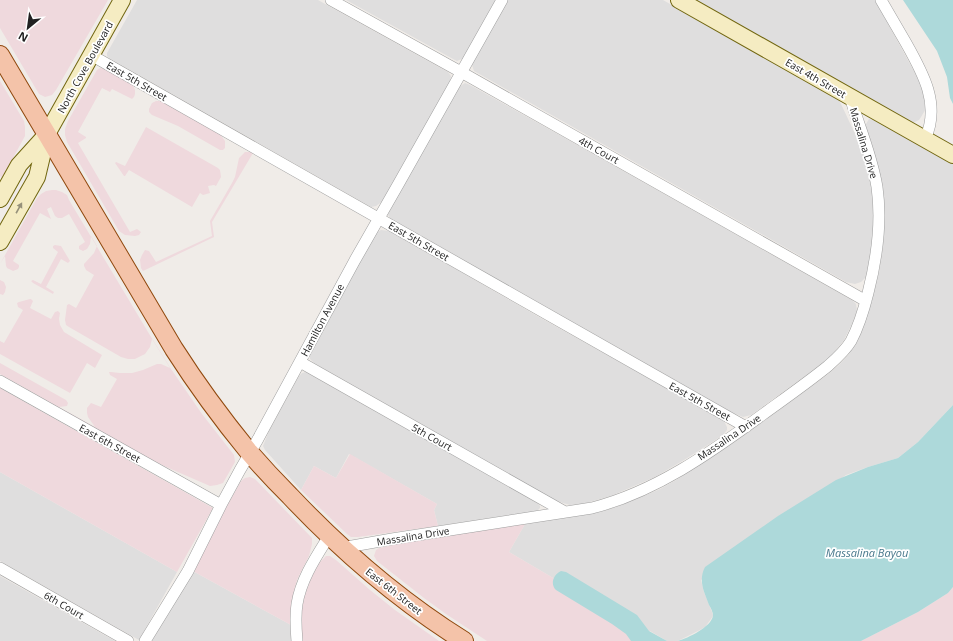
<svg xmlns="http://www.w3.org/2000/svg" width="953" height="641" font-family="'Open Sans',sans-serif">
<rect width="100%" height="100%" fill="#f0ece8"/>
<path fill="#dfdede" d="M137,0H318L448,72L451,76L450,81L383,201L376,206L371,207L109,58L107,56V53Z
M346,0H496L464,58L457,61L453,59Z
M508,0H663L838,99L841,104L857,138L864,158L872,189L873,203V231L871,255L867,276L861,282L855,284L846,282L474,71L472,65L473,61Z
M695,0H875L927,95V107L921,117L919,120L913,123L910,122Z
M465,83L470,85L572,142L852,300L856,304L857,311L852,324L844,340L836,350L829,358L808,374L751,415L743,417L731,412L390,218L388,215L389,211L459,87Z
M869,119L875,120L953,163V405L918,442L898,458L868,467L846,475L701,580L704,592L712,612L713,616L711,619L705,627L700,630L678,641H667L650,631L645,632L509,552L525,524L550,520L603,511L616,507L646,495L660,489L676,480L733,443L775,413L827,375L839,365L849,354L859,337L869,310L879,272L883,244L884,217L866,129V124Z
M381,230L390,231L539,317L722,419L725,423L727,427V430L723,435L711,443L684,460L655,477L611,496L583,504L570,505L556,501L314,363L310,359L309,355L376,233L377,232Z
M306,372L536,501L540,506V508L537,511L438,526L434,510L437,504L349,454L336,478L314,466L301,490L265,450L263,446L269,431L299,376L302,373Z
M0,472L177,572L139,640L0,561Z
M191,570L291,625V641H151Z
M0,576L115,641H0Z"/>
<path fill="#efd9dd" d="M0,0H108L56,90L52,95L45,97L39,94L0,28Z
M100,68L105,69L133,85L135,90V94L134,97L132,99L112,89L110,92L102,88L78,132L86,137V138L78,143L130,232L137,229L141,232L139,235L135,236L125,235L119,231L67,142L65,135V129L68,121L97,70Z
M0,81L24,121L25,127V136L2,178L0,176Z
M156,101H162L220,134L225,141V148L223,150H220L178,126L152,115L149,112V109L152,103Z
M146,127L218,168L220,170L221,177L216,186L214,185L208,186L210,193L203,195L200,193L192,207L129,170L125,176H124L115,163L116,162L125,166Z
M245,152H251L253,153L212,222L214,237L143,271L141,268L140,260L142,255L145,250L149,251L156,262L212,236L210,221L232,183L235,177L239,158Z
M52,190H56L62,192L67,195L69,200L148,332L171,369L202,414L234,455L235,462L223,483L217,485L210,486L164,466L144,456L0,374V363L66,400L68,403L67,406L59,407L95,427L88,417L87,413V408L91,403L101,407L117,379L110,375L109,372H111L120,373H132L143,370L157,364H161L170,368L152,339L150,347L145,354L135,359H128L121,357L69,327L66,325L65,320L67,305L69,304L76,308L94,275L86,270L84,266V264L94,253L97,246L91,236L90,244L87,249L83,251L79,249V246L85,242L69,214L62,218H58L55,216L51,207L47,209L51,219L40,213L13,261L19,265V267L18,269L13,271L7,268L6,266L5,256L0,264L37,198L41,194L46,191Z
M55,245L61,246L70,261L68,263L61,259L46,287L54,292L53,294L33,283L31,281L33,280L41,284L58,252L53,248V246Z
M0,280L4,282L6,287L5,292L3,295L0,294Z
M30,299H31L33,301L30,308L51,319L55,312L58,311L60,313L59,319L60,325L64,332L102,355L95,368L87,363L70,393L0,354V341L4,343L23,310L18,307L17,303L19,302Z
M0,388L213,508L177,572L0,472Z
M350,454L437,504L434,510L438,526L358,537H351L347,534L301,490L314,466L336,478Z
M250,477L255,479L312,538V544L309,556L297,580L295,588L291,606V625L191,570L241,481L245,478Z
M525,524L509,552L645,632L639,641H487L446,614L424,598L377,561L374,556L376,550L379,548L408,542Z
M326,556H330L336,560L370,590L395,610L439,641H302V610L304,597L312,576L320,562Z
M953,587V641H861L918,612L948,593Z"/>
<path fill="#add9da" d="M903,0H953V104L950,98L947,77L937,51Z
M953,405V587L948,593L918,612L861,641H678C688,638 711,627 713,616C713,612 711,608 709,605C704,591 698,581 705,567L778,516L836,480L868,467L898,458L918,442Z
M561,571L566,572L637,615L649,631L667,641H631L626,634L612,624L556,590C550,584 553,575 561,571Z"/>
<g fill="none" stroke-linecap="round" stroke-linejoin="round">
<defs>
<path id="street" d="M331,0L461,72L866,301
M881,0C889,14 898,29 906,43C923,73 941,105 925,139
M91,55L746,427
M300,362L565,512
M0,381L221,505
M341,548L392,539L592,508C655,492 710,453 762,415C784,399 807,383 828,366C837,358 845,351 851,341C859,326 864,309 868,293C877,258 882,222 877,187C872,156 859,126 850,97
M0,568L128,641
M145,641L188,571L221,505L240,470L258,439L355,260L399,183L502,0
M297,641C296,629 295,616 297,604C301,579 316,557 329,536"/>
<path id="secondary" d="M679,0L953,155
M0,199L19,165L47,134L122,0
M0,242L37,177L47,135"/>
<path id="primary" d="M0,55L174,349C197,385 222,419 249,452C262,467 276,482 290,496C342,551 400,601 464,641"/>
</defs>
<use href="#street" stroke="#9e9e9e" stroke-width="12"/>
<use href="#secondary" stroke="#71660f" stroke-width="18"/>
<use href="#primary" stroke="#90480d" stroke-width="20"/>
<use href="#street" stroke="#fff" stroke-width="11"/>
<use href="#secondary" stroke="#f5ecc2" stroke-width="16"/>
<use href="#primary" stroke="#f4c3a9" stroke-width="18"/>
</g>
<defs><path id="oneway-solid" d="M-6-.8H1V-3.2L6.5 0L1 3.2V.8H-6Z"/></defs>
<use fill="#96917a" href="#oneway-solid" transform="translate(19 208) rotate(-61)"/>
<g text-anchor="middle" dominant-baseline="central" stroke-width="3.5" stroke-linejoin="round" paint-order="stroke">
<g font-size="10" fill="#212121" stroke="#fff">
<text transform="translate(85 67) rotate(-61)">North Cove Boulevard</text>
<text transform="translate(816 78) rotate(30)">East 4th Street</text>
<text transform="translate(137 81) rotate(30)">East 5th Street</text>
<text transform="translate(864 143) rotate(73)">Massalina Drive</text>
<text transform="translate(599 150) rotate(29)">4th Court</text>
<text transform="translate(419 241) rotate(30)">East 5th Street</text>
<text transform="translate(322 320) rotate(-62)">Hamilton Avenue</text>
<text transform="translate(700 401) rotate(29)">East 5th Street</text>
<text transform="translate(432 437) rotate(29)">5th Court</text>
<text transform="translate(729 437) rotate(-34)">Massalina Drive</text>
<text transform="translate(110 443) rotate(29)">East 6th Street</text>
<text transform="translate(413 536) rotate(-9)">Massalina Drive</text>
<text transform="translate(394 591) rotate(38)">East 6th Street</text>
<text transform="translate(64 605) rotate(30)">6th Court</text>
</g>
<g font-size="11" font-style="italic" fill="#47778b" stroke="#fff">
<text x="867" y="552">Massalina Bayou</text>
</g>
</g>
<g transform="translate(28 28) rotate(209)" stroke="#ffffff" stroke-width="3" paint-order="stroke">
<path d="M0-3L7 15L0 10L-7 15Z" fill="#212121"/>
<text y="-6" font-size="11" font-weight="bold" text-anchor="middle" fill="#212121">N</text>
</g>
</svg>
